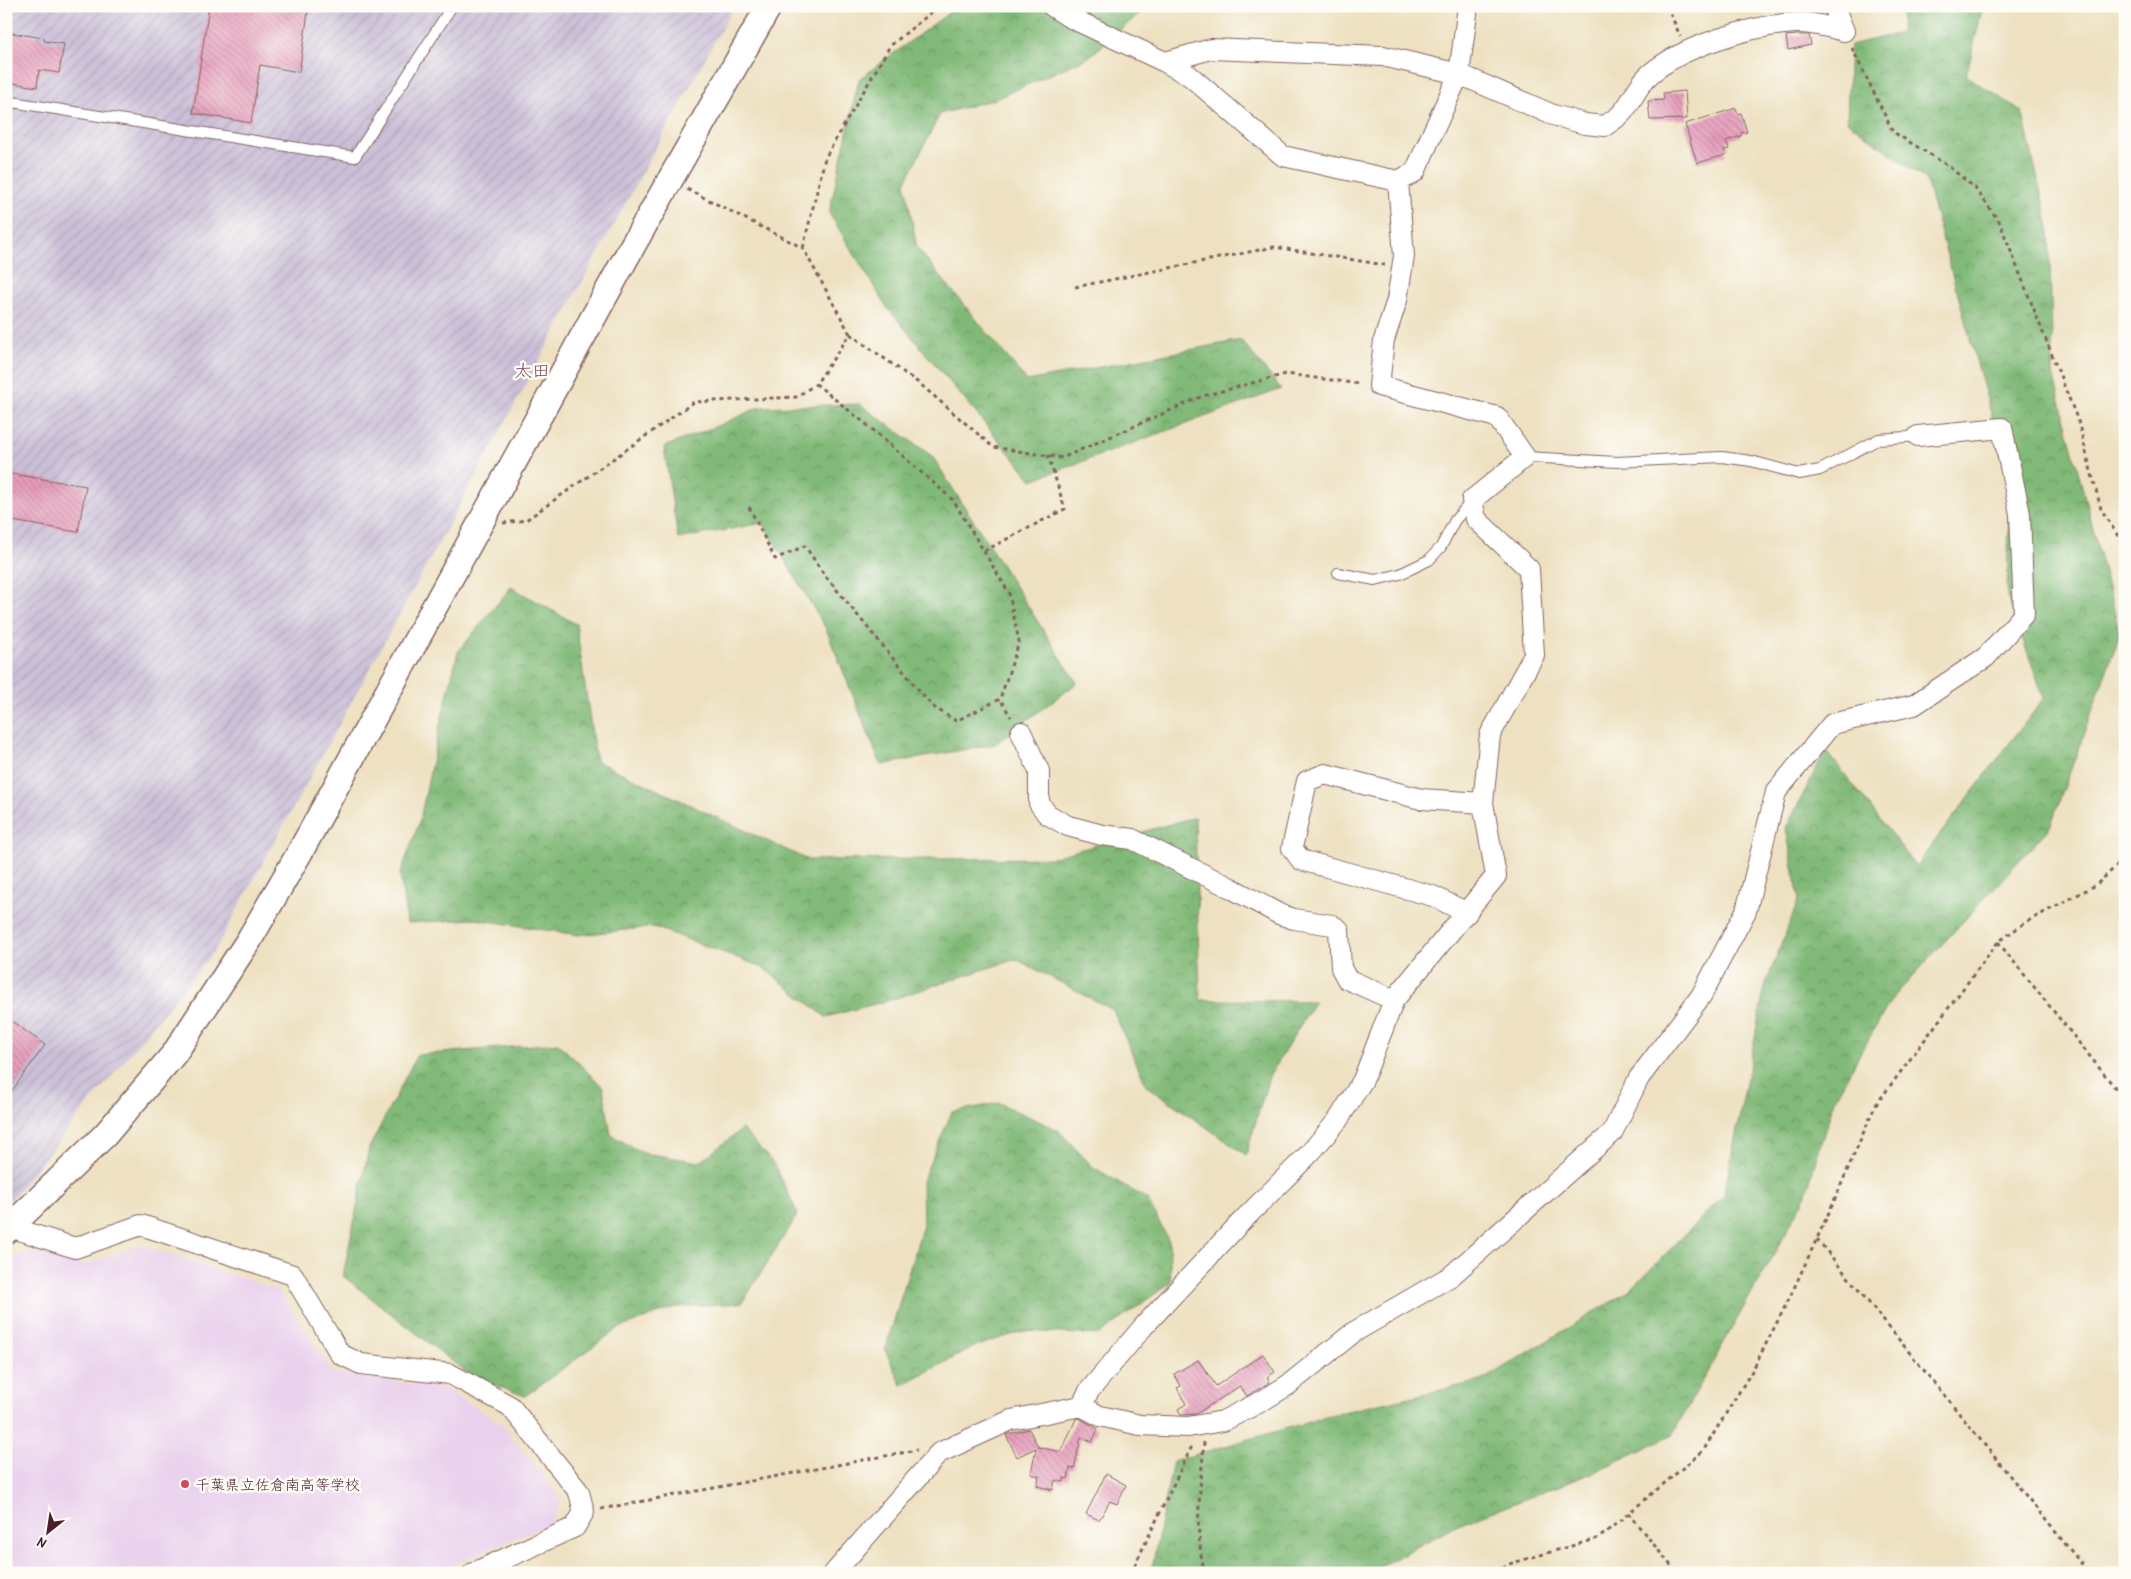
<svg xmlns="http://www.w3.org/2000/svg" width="2131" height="1579" font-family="'Patrick Hand','Klee One',sans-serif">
<defs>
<pattern id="industrial-furrows" width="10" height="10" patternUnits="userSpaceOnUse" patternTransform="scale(1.25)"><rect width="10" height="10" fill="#cabfd7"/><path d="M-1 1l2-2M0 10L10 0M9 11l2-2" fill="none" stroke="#afa4b9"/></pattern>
<pattern id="forest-crowns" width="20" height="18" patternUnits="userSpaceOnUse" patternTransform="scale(1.25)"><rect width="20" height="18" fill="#81ba78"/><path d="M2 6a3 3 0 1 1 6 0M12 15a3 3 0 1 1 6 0" fill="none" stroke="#6c9763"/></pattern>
<pattern id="building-back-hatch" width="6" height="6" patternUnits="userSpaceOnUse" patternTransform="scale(1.25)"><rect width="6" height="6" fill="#e69dbb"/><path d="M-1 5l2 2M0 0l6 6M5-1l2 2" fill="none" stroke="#bc7f98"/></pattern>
</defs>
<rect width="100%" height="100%" fill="#fdfcf7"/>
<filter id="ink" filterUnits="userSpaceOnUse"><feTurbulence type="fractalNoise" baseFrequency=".02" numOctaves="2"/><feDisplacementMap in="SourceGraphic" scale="10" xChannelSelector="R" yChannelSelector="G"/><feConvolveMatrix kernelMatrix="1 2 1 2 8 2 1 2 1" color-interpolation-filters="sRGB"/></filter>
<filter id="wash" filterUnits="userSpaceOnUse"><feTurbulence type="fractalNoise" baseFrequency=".0096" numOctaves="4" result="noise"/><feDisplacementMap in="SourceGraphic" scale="20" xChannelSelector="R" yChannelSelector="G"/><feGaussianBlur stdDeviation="1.12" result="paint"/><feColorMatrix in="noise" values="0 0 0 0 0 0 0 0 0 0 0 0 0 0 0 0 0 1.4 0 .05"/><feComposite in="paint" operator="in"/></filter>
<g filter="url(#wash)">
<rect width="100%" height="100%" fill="#eee1c1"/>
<path fill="#ead1ed" d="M141,1245L278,1290L333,1373L443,1388L500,1422L562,1500L551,1523L433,1573H6V1267L24,1251L84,1265Z"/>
<path fill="url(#industrial-furrows)" d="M6,6H734L215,950L6,1205Z"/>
<path fill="url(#forest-crowns)" stroke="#666c52" d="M958,6H1148L1089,57L995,99L940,114L905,183L917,248L1027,381L1241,340L1281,389L1032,480L886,306L829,213L859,79Z
M1902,6H1983L1966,76L2022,111L2049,228L2053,374L2120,634L2050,827L1891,1000L1834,1100L1804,1200L1672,1435L1592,1473L1458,1525L1367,1573H1151L1173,1461L1347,1411L1481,1381L1629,1291L1724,1195L1765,986L1799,899L1786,828L1826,750L1916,866L2044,698L2007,596L2010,482L1926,180L1847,121L1850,45L1901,33Z
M859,404L932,456L1077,683L995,744L881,765L826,629L763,523L678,539L664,447L727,422L759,407Z
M511,587L576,624L596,761L808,860L1051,858L1195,817L1200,1000L1315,1001L1269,1077L1246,1155L1146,1085L1113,1010L1016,959L890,1000L826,1017L762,967L654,927L578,935L475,919L407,923L400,875L420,820L439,729L458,652Z
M558,1043L603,1087L611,1135L643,1153L700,1162L742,1129L774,1164L798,1214L742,1303L676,1307L619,1328L525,1396L471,1376L343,1276L369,1148L417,1055Z
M999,1103L1058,1130L1093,1167L1147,1199L1169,1241L1171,1282L1099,1335L1024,1331L976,1346L902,1385L885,1350L923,1225L922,1181L952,1112Z"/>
<g id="blocks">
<path fill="url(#building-back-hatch)" d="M209,6H309L299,72L260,65L251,123L193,113Z
M6,32L44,38V41L64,44L59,73L39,70L37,87L6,82Z
M1797,35H1809L1811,45L1788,50L1786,36Z
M1685,91L1687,119L1650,120L1648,101L1664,100L1663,93Z
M1736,108L1738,114L1741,113L1747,132L1741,133V136L1726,141L1729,149L1724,150L1726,155L1697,163L1685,124Z
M6,473L86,486L78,532L6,520Z
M6,1017L45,1045L6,1099Z
M1263,1354L1275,1372L1267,1377L1270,1382L1247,1396L1240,1386L1196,1414L1181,1415L1178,1409L1186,1404L1177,1388L1181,1386L1174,1374L1198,1360L1216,1386Z
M1079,1418L1098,1429L1092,1442L1081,1437L1074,1469L1070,1468L1068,1479L1064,1478V1482L1055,1480L1053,1490L1037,1486L1039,1476L1031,1474L1036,1448L1017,1457L1006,1435L1029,1429L1038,1447L1061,1452L1076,1419Z
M1106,1474L1126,1485L1117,1504L1110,1501L1099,1520L1086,1514Z"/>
</g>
</g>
<g filter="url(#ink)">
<use href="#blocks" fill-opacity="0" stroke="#836360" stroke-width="1"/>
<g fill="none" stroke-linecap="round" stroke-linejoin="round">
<defs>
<path id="service" d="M6,101L355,157L452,6
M1525,457L1617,462L1722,457L1751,461L1799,474L1820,470L1879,439L1918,436
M1338,573L1375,580L1400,574L1429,560L1441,547L1455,520L1472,501"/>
<path id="minor" d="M1834,6L1844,31
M1165,62L1211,49L1383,56L1459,74L1553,115L1585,124L1605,126C1610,122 1616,119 1621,114C1632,103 1637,85 1650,74C1683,46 1753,25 1796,23C1812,22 1829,27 1844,31
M1398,181L1415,172L1459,74L1468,6
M1021,732L1039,771V803L1047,814L1068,826L1102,835L1132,839L1231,888L1279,914L1294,919L1332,925L1339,930L1341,968L1347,979L1394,1000
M1467,913L1433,896L1301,860L1292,848L1307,781L1325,774L1421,799L1483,803
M10,1227L75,1248L141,1225L293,1275L340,1354L361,1364L450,1374L510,1406L579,1492L584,1512L575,1527L473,1573
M1081,1406L1100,1416L1140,1425L1188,1427L1223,1421L1262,1401L1288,1385L1354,1332L1451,1276L1612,1133L1639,1078L1701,996L1746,911L1776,792L1832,724L1914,705L1986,657L2024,614L2020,514L2002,428L1918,436
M834,1573L939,1453L1011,1420L1081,1406L1089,1391L1143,1327L1240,1223L1310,1153L1338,1120L1363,1080L1394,1000L1496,876L1483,803L1490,735L1534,655L1529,569L1476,519L1472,500L1525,457L1497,417L1379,386L1384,340L1397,300L1404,256L1398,181L1283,156L1190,76L1165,62L1069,17L1052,6"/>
<path id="tertiary" d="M6,1231L105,1135L174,1054L249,940L300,852L633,245L769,6"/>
</defs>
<use href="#service" stroke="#836360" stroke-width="12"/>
<use href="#minor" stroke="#836360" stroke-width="22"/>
<use href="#tertiary" stroke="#836360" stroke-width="28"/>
<path stroke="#836360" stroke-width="3" stroke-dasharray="4 4" stroke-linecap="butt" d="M1669,6L1668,8L1680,36
M1852,48L1893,132L1947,165L1975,188L1999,221L2078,421L2101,509L2125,547
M687,189L803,248L850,334L816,384L866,424L953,500L1009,593L1019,642L1000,699
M803,248L825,158L890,46L939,6
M1075,287L1274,247L1385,265
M850,334L920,384L993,447L1062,458L1203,396L1286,374L1361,384
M749,507L775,559L805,546L823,573L932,706L956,721L1000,699L1011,717
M503,523L526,520L694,402L796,397L816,384
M984,551L1065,509L1048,455
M1998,942L2125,1100
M1817,1239L2089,1573
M1204,1442C1201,1484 1193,1531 1205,1573
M601,1509L917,1450
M1628,1513L1677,1573
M1131,1573L1192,1446
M1496,1573L1509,1564L1599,1538L1703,1451L1752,1371L1790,1297L1831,1208L1875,1106L1998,942L2026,922L2096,885L2125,858"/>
<use href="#service" stroke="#fff" stroke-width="10"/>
<use href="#minor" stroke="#fff" stroke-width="20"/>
<use href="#tertiary" stroke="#fff" stroke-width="25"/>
</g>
</g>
<circle fill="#d1495b" stroke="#fdfcf7" stroke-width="2" cx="185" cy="1484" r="5"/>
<g text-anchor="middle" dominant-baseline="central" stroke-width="5" stroke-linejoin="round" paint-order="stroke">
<g font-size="15" fill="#4a1f2b" stroke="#fdfcf7" text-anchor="start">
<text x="195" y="1484">千葉県立佐倉南高等学校</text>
</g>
<g font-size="18" fill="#814b5d" stroke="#fdfcf7">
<text x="532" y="370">太田</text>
</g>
</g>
<rect width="2131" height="1579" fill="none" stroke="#fdfcf7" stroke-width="25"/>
<g transform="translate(48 1532) rotate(210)" stroke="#fdfcf7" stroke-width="4" paint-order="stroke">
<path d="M0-4L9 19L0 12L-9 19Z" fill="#4a1f2b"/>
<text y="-8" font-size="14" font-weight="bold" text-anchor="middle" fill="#4a1f2b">N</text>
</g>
</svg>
